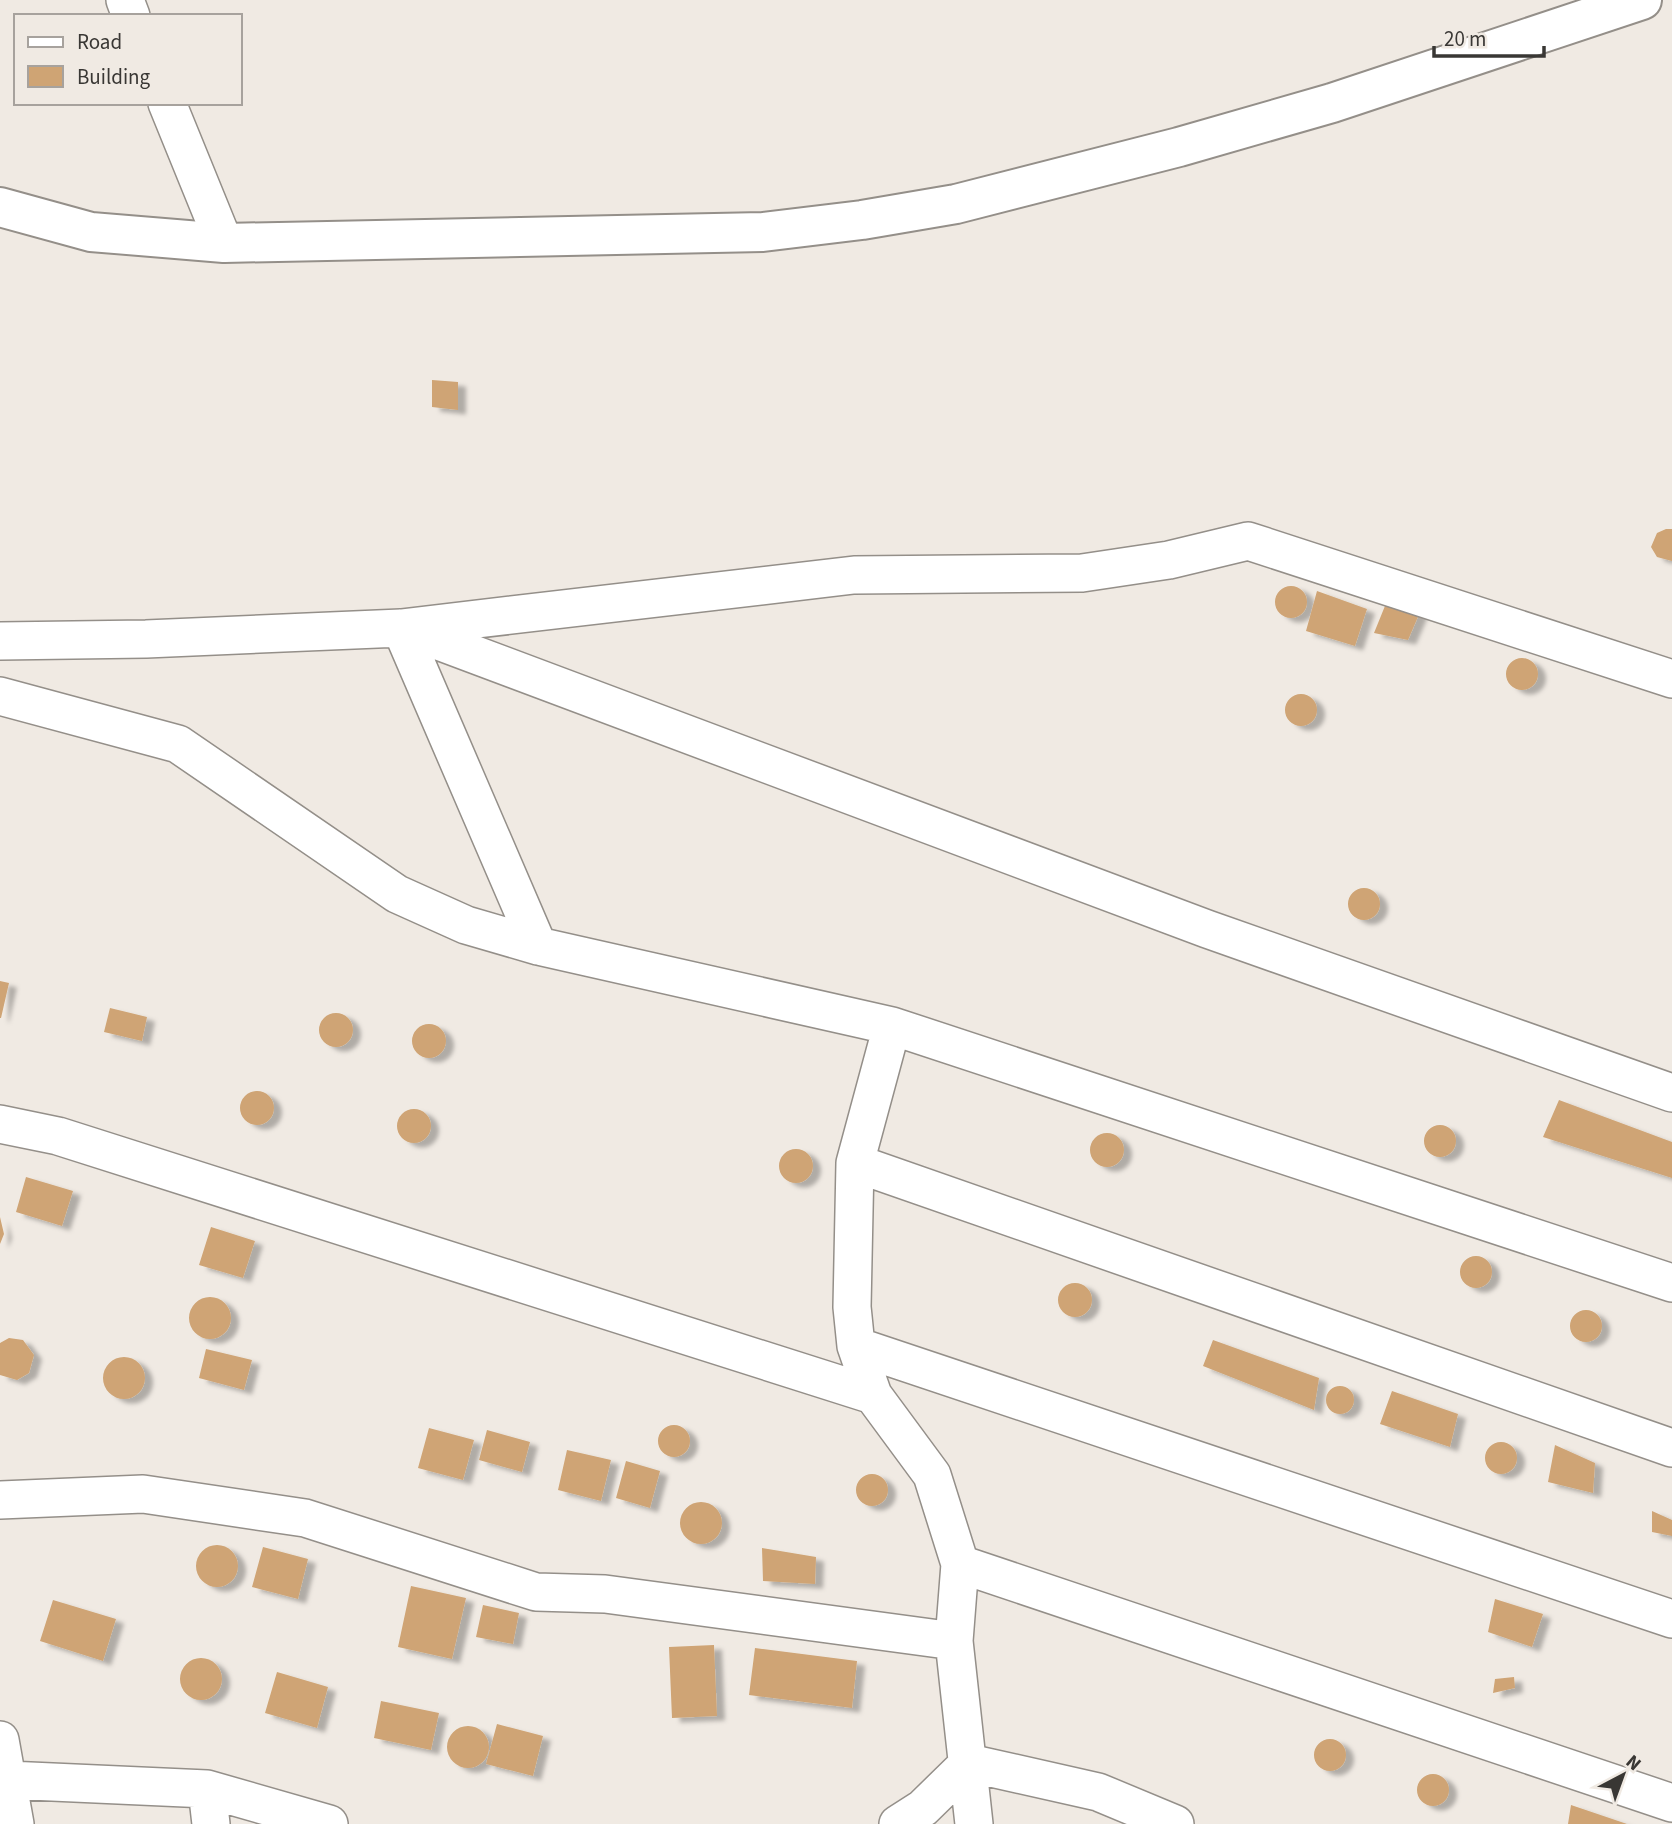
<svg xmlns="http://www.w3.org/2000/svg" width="1672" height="1824" font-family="'Source Sans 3',sans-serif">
<defs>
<filter id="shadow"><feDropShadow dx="8" dy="4.5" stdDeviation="2" flood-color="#0004"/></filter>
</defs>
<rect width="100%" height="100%" fill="#f0eae3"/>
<path fill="#cfa474" filter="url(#shadow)" d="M432,380L458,382V410L432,407Z
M1666,529H1672V561L1657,557L1651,547L1657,533Z
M1275 602a16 16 0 1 1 32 0a16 16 0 1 1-32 0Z
M1317,591L1367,609L1355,646L1306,631Z
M1387,601L1420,612L1408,640L1374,633Z
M1506 674a16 16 0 1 1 32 0a16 16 0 1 1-32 0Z
M1285 710a16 16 0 1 1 32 0a16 16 0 1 1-32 0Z
M1348 904a16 16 0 1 1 32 0a16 16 0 1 1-32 0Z
M0,981L9,983L1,1018H0Z
M110,1008L147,1017L142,1041L104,1032Z
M319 1030a17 17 0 1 1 34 0a17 17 0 1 1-34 0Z
M412 1041a17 17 0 1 1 34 0a17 17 0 1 1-34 0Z
M240 1108a17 17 0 1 1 34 0a17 17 0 1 1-34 0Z
M1559,1100L1672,1142V1178L1543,1137Z
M397 1126a17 17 0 1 1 34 0a17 17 0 1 1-34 0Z
M1424 1141a16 16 0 1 1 32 0a16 16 0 1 1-32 0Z
M1090 1150a17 17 0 1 1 34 0a17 17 0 1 1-34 0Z
M779 1166a17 17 0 1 1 34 0a17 17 0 1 1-34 0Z
M26,1177L73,1191L62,1226L16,1212Z
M0,1217L4,1234L0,1244Z
M211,1227L255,1241L243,1278L199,1265Z
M1460 1272a16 16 0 1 1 32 0a16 16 0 1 1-32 0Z
M1058 1300a17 17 0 1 1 34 0a17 17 0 1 1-34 0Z
M189 1318a21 21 0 1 1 42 0a21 21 0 1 1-42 0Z
M1570 1326a16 16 0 1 1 32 0a16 16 0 1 1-32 0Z
M9,1338L23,1340L34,1355L29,1373L17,1380L0,1375V1343Z
M1213,1340L1319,1378L1314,1410L1203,1366Z
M206,1349L252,1360L244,1390L199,1378Z
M103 1378a21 21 0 1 1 42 0a21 21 0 1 1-42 0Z
M1326 1400a14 14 0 1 1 28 0a14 14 0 1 1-28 0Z
M1392,1391L1458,1414L1450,1447L1380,1424Z
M658 1441a16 16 0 1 1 32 0a16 16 0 1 1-32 0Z
M429,1428L474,1440L463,1480L418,1468Z
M487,1430L530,1442L522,1472L479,1460Z
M1485 1458a16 16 0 1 1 32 0a16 16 0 1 1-32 0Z
M1555,1445L1595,1463L1593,1493L1548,1482Z
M567,1450L611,1460L601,1501L558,1490Z
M626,1461L660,1471L650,1508L616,1498Z
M856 1490a16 16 0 1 1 32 0a16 16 0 1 1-32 0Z
M680 1523a21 21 0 1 1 42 0a21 21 0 1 1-42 0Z
M1652,1511L1672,1520V1536L1652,1532Z
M196 1566a21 21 0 1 1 42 0a21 21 0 1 1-42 0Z
M263,1547L308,1559L298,1599L252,1587Z
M762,1548L816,1557L815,1584L763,1581Z
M411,1586L466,1598L452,1659L398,1647Z
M1495,1599L1543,1614L1532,1647L1488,1632Z
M53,1600L116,1619L103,1661L40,1641Z
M483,1605L519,1613L513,1644L476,1637Z
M714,1645L717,1716L672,1718L669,1647Z
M755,1648L857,1661L852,1708L749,1695Z
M180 1679a21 21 0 1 1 42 0a21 21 0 1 1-42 0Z
M277,1672L328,1687L317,1728L265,1713Z
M1514,1677L1515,1688L1493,1693L1495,1679Z
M381,1701L439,1713L431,1750L374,1738Z
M497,1724L543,1736L533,1776L486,1764Z
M447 1747a21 21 0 1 1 42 0a21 21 0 1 1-42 0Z
M1314 1755a16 16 0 1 1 32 0a16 16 0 1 1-32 0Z
M1417 1790a16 16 0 1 1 32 0a16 16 0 1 1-32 0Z
M1571,1805L1627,1824H1568Z"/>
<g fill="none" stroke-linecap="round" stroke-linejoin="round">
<defs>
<path id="street" d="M125,0L131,16
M167,103L224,243
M401,628L538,946
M409,630L1207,929L1672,1093
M0,641L146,639L401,628L854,575L1082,573L1169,560L1248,541L1672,679
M0,696L178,744L397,894L466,925L538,946L892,1026L1672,1283
M892,1026L855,1163L852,1307L856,1346L873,1395L932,1475L960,1564L954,1641L974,1824
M0,1124L58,1136L873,1395
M855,1163L1672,1448
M856,1346L1672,1619
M0,1500L143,1494L305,1518L536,1592L605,1594L954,1641
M960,1564L1672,1803
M0,1740L15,1824
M8,1780L207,1789L329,1824
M207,1789L211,1824
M898,1824L923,1808L969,1763L1098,1792L1175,1824"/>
<path id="secondary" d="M0,207L91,232L224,243L763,232L862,220L956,204L1179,147L1332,103L1642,0"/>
</defs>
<use href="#street" stroke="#948f89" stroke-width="40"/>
<use href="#secondary" stroke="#948f89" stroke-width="42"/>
<use href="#street" stroke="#fff" stroke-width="37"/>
<use href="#secondary" stroke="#fff" stroke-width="38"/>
</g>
<rect x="14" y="14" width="228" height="91" fill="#f0eae3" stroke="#a7a29d" stroke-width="2"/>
<rect x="28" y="37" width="35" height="10" fill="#ffffff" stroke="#a7a29d" stroke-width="2"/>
<text x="77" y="49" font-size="21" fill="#393734">Road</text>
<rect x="28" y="66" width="35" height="21" fill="#cfa474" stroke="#a7a29d" stroke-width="2"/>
<text x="77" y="84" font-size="21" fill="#393734">Building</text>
<g transform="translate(1623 1775) rotate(41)" stroke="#f0eae3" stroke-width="5" paint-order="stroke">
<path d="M0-5L12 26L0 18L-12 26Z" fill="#393734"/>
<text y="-10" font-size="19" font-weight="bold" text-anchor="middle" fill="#393734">N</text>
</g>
<path d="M1434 46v10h110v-10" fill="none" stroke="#393734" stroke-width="3.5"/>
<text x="1444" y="46" font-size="21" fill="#393734" stroke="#f0eae3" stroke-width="5" paint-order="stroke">20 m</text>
</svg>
